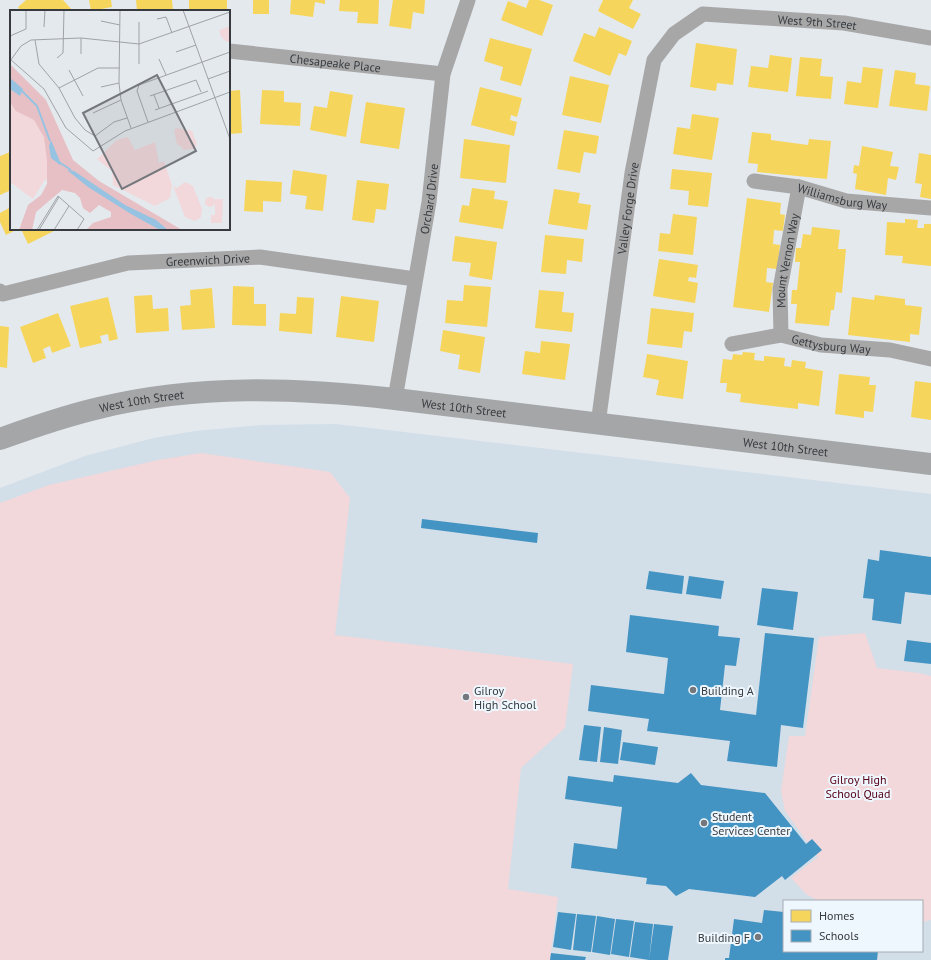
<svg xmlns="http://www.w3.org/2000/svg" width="931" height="960" font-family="'PT Sans',sans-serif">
<rect width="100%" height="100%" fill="#e4e9ee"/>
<path fill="#d2dee8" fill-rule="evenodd" d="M336,424L931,494V960H0V488L85,456L154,438L195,431L261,425ZM784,901H922V951H784Z"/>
<path fill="#f2d8db" d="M201,453L330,472L350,498L335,635L573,664L565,728L521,768L508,889L558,897L550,960H0V503L49,485L158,460Z
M865,633L877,668L919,673L931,676V920L922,922V901H818L806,894L791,878L818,857L785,811L781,791L789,736H805L819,637Z"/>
<path fill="#f6d55c" d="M26,0H63L73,11H21L18,7Z
M89,0H111L112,7L91,11Z
M136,0H172L173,11H137Z
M189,0H227V11H189Z
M253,0H269V14H253Z
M291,0H325V4L315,2L313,17L290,14Z
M340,0H379L378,24L357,23L358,12L339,11Z
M393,0H425L424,14L413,12L411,29L389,26Z
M529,0H539L553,5L542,36L501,20L508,1L526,8Z
M603,0H633L629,8L641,14L633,29L598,11Z
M599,27L632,41L626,56L619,53L610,76L573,61L584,33L595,37Z
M490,38L532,49L521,86L500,80L503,67L484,61Z
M696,43L737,49L733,85L717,83L716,91L690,87Z
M770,55L792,58L788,92L748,87L751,66L768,68Z
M800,57L822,59L820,76L833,77L831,99L796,96Z
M863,67L883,69L878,108L844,104L847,81L861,83Z
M895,70L916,73L915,84L930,86L927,111L889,106Z
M570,76L609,85L601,123L562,115Z
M480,87L522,98L517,117L511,115L510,120L517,122L514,136L471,125Z
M240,90L242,133L229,134V91Z
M262,90L284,91V102L301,103L300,126L260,124Z
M330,91L353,95L346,137L310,130L314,106L327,108Z
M366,102L405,108L399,149L360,143Z
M692,114L719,118L712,160L673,154L677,127L690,129Z
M564,130L599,136L596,154L584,152L580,173L557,169Z
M752,132L771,134V140L808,145L809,139L831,141L827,179L757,172L758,164L748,163Z
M464,139L510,145L506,183L460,178Z
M862,146L893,152L890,166L899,167L896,180L888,178L886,195L855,189L857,174L853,173L854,165L859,166Z
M10,152L11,190L0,195V156Z
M919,153L931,155V199L920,197L922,184L915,183Z
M672,169L712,173L708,207L688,205L689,191L670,189Z
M293,170L327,175L323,211L305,209L307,196L290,194Z
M246,180L282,182L281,202L263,201V212L244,211Z
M357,180L389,184L386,210L376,209L374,223L352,220Z
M472,188L495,191L494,199L508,201L503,229L459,222L462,205L469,206Z
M554,189L580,193L578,203L591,205L587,230L548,224Z
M747,198L781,203L780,214L785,215L783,231L774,230L773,244L780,245L777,269L767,268L766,282L773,283L769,312L733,307Z
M11,207V229H18L6,235L0,222V213Z
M673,214L697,217L693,255L658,251L660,233L670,234Z
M905,219L918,220L917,228H924V224H931V266L902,263L903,256L885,255L887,222L905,223Z
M812,227L840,230L838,249H846L842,293L836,292L834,310H831L829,326L795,323L797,304H791L792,290H797L800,262H795L796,248H801L803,234L811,235Z
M21,229H53L54,231L28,244Z
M545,235L584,239L582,262L567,260L566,274L541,272Z
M455,236L497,242L492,280L469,276L471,263L452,261Z
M659,259L698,265L696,278L689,277L688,281L698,283L695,303L653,296Z
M464,285L491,287L487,327L445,323L447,300L463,301Z
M233,286L254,287V304H266V326L232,325Z
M212,288L215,328L182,330L180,306L191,305L190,290Z
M539,290L564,292L562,312L574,313L572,332L535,328Z
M152,295L153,309L168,308L169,331L136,333L134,296Z
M875,295L905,299V305L922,307L919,335L910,334V342L848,335L852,297L874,300Z
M341,296L379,301L374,342L336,337Z
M108,297L118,339L109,341L108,334L100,336L102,343L80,348L70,306Z
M297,297L314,298L312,334L279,331L280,313L296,314Z
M651,308L694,313L692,332L684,331L682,348L647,344Z
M58,313L71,346L52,353L50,346L43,349L46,358L33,363L20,327Z
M0,326L9,327L7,368L0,367Z
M443,330L485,337L480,373L458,369L460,355L440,351Z
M541,341L570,344L565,380L522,374L525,351L540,353Z
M743,352L755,353L754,360L764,361V356L785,358L784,366L791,367L792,360L806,362L805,368L823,371L819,406L798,403V409L740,402L741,394L726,392L727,383H720L723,359L732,360L733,354L742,355Z
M647,354L688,361L683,399L656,395L659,380L643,377Z
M839,374L870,377L869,385H876L873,412L864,411V418L835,414Z
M915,381L931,383V420L911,417Z"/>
<path fill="#4393c3" d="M422,519L538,533L537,543L421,528Z
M880,550L931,557V595L905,592L901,624L872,620L874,599L863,598L868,559L879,561Z
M649,571L684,576L682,594L646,589Z
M689,576L724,581L721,599L686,594Z
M762,588L798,592L793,630L757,625Z
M630,615L719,626L718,636L740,638L736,666L725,665L720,710L756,715L765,633L814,638L803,728L781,725L777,767L727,761L730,741L647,731L649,719L588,711L591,685L664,694L668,658L626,652Z
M907,640L931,643V664L904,661Z
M584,725L601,727L597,762L579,760Z
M604,727L622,730L618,764L600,762Z
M623,742L658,747L655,765L620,760Z
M691,773L701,785L765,793L806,844L812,839L822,850L785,880L782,876L755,897L689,889L676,896L666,886L646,884L647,878L571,868L574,843L617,849L622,807L565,799L568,776L613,782L614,775L678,783Z
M764,910L784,912V951H878L877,960H725V958H729L734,919L762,923Z
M558,912L576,914L571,950L553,947Z
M577,914L596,916L591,952L573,950Z
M597,916L615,919L610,955L592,952Z
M616,919L634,921L629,957L611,954Z
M635,922L653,924L649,960L630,957Z
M654,924L673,926L668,960H649Z
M551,953L586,957L585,960H550Z"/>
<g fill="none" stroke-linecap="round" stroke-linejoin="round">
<g stroke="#a7a7a8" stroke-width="15">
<path id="s1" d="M229,51L443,74"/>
<path id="s2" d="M754,181L799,187L846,201L931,208"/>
<path id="s3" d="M0,291L3,294L128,263L260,257L415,279"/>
<path id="s4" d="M781,335L780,289L799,187"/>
<path id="s5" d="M732,344L781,335L821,345L890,350L931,359"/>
<path id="s6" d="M395,399L429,202L443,74L468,0"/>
<path id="s7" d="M598,424L632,173L654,60L674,34L703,14L844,23L931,38"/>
</g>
<path stroke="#a5a6a8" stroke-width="22" id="s8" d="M0,439C33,427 65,416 99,408C197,384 296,388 395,399L931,464"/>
</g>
<g fill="#74787c" stroke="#eef7fe" stroke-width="1.5">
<circle cx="693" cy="690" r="4"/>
<circle cx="466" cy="697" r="4"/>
<circle cx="704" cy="823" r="4"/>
<circle cx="758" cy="937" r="4"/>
</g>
<g text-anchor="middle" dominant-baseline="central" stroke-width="4" stroke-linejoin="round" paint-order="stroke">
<g font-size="12" fill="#373b3f" stroke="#eef7fe">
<text stroke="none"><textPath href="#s7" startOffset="551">West 9th Street</textPath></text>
<text stroke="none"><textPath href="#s1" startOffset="107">Chesapeake Place</textPath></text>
<text stroke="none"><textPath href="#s2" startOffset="90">Williamsburg Way</textPath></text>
<text stroke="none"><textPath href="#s6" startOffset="203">Orchard Drive</textPath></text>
<text stroke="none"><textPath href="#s7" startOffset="218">Valley Forge Drive</textPath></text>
<text stroke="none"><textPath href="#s3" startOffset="213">Greenwich Drive</textPath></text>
<text stroke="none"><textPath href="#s4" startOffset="75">Mount Vernon Way</textPath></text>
<text stroke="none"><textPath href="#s5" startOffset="101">Gettysburg Way</textPath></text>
<text stroke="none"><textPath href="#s8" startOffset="147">West 10th Street</textPath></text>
<text stroke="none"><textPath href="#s8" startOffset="471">West 10th Street</textPath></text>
<text stroke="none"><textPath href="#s8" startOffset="795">West 10th Street</textPath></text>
</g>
<g font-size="12" fill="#373b3f" stroke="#eef7fe" text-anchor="start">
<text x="474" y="690">Gilroy<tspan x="474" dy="14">High School</tspan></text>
<text x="701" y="690">Building A</text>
<text x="712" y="816">Student<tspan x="712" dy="14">Services Center</tspan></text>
<text x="750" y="937" text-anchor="end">Building F</text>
</g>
<g font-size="12" fill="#570015" stroke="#eef7fe">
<text x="858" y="779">Gilroy High<tspan x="858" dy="14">School Quad</tspan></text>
</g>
</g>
<g transform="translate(10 10)">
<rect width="220" height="220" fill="#e4e9ee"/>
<path d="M220,16V31L217,32L211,27L209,20ZM0,57L38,96L63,150L34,171L23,189L0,172ZM167,118L182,121L187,134L184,139L172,140L173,138L167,134L164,120ZM118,127L125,140L145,132L149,153L154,151L162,175L160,188L145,196L103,175L102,161L87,149L107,130ZM175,172L183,176L192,199L191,207L185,211L175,207L163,176L167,178ZM195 192a5 5 0 1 1 10 0a5 5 0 1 1-10 0ZM205,189H213L212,213H201V205H205Z" fill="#f2d8db"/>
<path d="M0,54L36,90L63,150L89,171L172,220H76L83,213L101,207V202L89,195L80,203L73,198L70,188L65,183L52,180L26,202L22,220H9L18,195L31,185L37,174V151L34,127L24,110L6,101L0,92Z" fill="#e6c0c4"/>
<path d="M0,68L13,79L10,86L0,79ZM41,130L51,154L50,155L41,148L39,136ZM57,160L64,161L115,195L146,210L158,220H150L121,204L78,177Z" fill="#96c3e2"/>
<path fill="none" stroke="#96c3e2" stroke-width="2" d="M12,81L27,96L40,131M49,152L61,160"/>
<path fill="none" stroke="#9fa3a8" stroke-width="1" d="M110,0L109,73L111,90L121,118M173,0L220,129M147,9L156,7L162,23M91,11L110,15M129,12V54M34,17L35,0M0,26L16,19V0M71,28V44M25,30L29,54L49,78L65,108L75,120L85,126L104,112L117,108M166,42L186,35M47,48L53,43L54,0M0,49L34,79L56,118L83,141L115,121L220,82M149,49L156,65M0,51L11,36L21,30L71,28L129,34L220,2M59,60L73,86M198,69L220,61M91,77L109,73M49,78L88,58H110M144,85L149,98M140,86L186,70L191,82M145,100L198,81M83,103L111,90M138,112L127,81L129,75L220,42M27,220L48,186L74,209L67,220M29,220L49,187M44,220L59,196"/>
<path fill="#74787c" fill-opacity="0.15" stroke="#74787c" stroke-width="2" d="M147,65L186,141L112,179L73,103Z"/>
<rect width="220" height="220" fill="none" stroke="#373b3f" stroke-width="2"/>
</g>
<rect x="783" y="900" width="140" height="52" fill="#eef7fe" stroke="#a5acb2"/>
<rect x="791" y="910" width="20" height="12" fill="#f6d55c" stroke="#a5acb2"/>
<text x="819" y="920" font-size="12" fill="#373b3f">Homes</text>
<rect x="791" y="930" width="20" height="12" fill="#4393c3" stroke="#a5acb2"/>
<text x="819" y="940" font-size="12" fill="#373b3f">Schools</text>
</svg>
